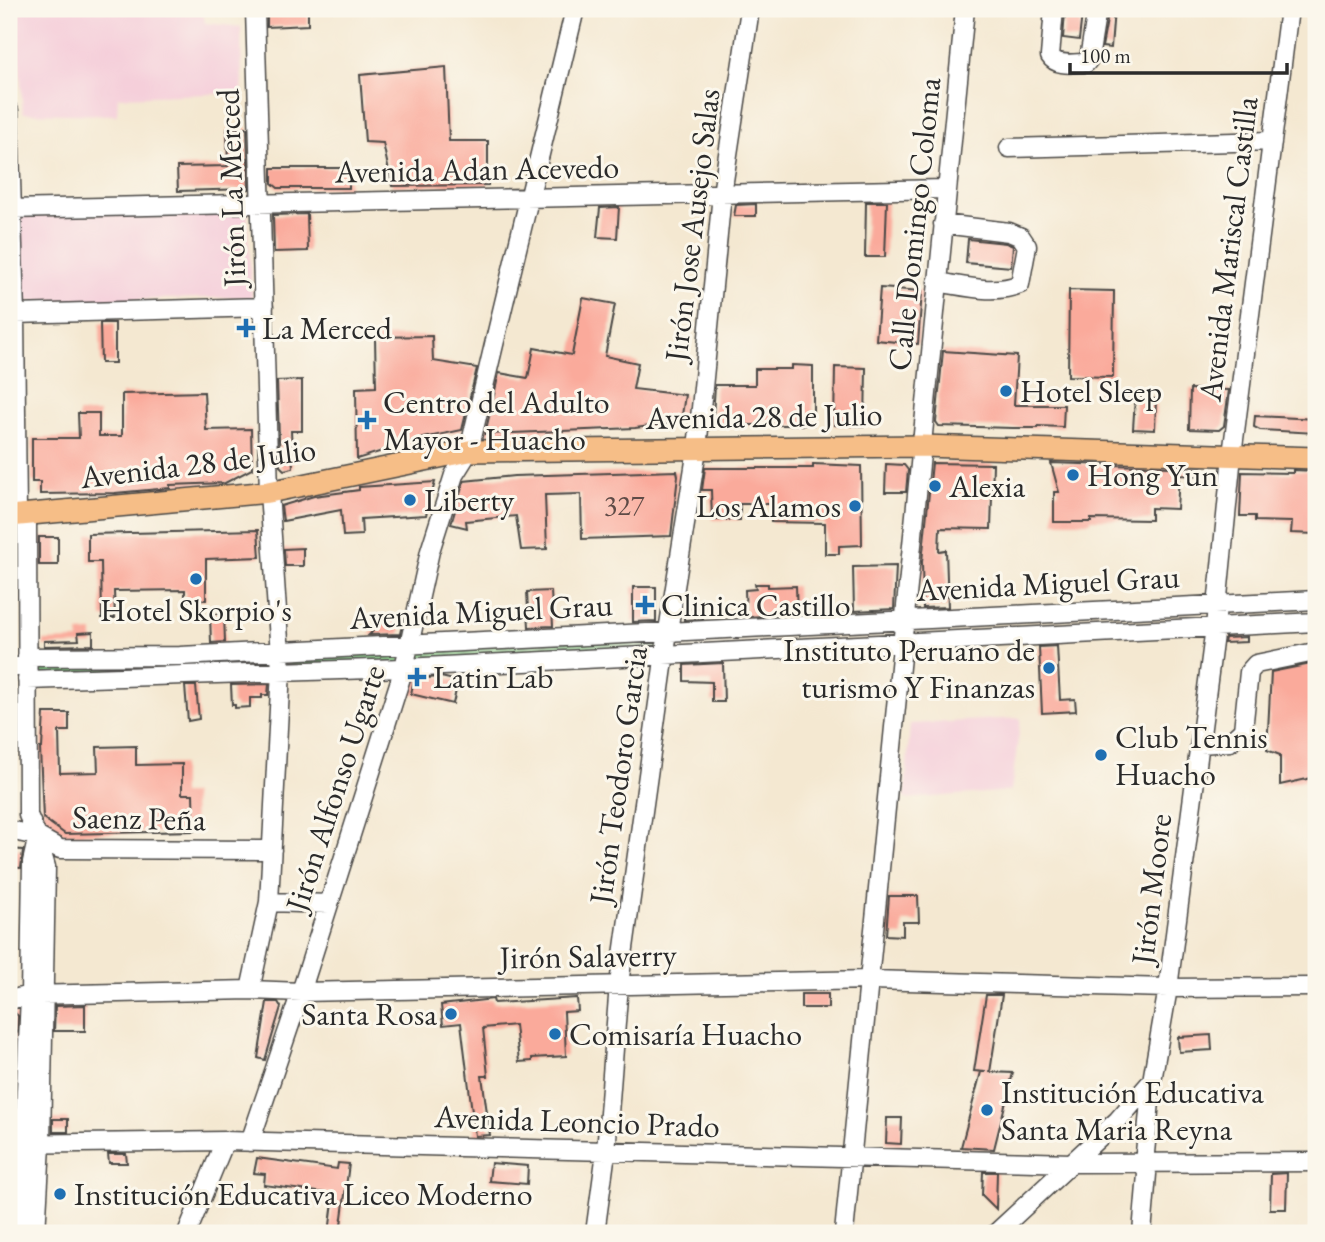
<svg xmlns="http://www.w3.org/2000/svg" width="1325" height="1242" font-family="'EB Garamond',serif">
<defs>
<pattern id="garden-furrows" width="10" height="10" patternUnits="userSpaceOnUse" patternTransform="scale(1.75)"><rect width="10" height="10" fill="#8ed58f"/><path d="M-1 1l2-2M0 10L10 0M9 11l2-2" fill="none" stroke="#7bb77c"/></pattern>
</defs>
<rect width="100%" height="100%" fill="#fbf7ec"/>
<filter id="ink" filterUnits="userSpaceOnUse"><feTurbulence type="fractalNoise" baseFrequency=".0143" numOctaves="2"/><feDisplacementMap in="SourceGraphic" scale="14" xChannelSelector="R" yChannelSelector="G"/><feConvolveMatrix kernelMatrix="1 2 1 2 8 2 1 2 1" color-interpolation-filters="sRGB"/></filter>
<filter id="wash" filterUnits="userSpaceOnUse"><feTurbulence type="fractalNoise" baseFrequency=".00686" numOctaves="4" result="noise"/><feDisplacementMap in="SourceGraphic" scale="28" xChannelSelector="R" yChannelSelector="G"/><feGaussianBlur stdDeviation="1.57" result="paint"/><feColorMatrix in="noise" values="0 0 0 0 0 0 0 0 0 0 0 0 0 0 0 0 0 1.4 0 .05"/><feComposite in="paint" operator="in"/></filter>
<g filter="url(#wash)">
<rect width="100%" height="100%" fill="#f4e8d1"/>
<path fill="#f5cfda" d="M16,9H202L205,23L241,27L242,93L118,97L117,115L23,113Z
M247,208L252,297L21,302L18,214Z
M1021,718L1011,791L905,799L910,724Z"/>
<path fill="url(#garden-furrows)" stroke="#5c805d" stroke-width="2" d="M662,636L661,652L412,665L418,648Z
M402,649L400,664L289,665V655Z
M265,655V668L35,675L33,661Z"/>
<g id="blocks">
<path fill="#faaa9b" d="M285,9H308V25L267,27V16Z
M1109,9H1114L1111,48L1102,47Z
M1065,12L1082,14L1079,40L1063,38Z
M446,67L449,141H488V185L392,186L383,143L365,142L360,75Z
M247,128L249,189L178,191L177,167L228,166L227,129Z
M272,168H345V174H349V188H278L272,183Z
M866,202H887L885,257H865Z
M756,204V216H734L736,205Z
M619,207L617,238L597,237L600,208Z
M307,214L308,251L274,252L273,215Z
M968,239L1006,243L1013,246L1011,267L966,263Z
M880,288L922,291L918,344L876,340Z
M1069,290L1114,291L1113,377L1068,376Z
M583,298L615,304L605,356L638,363L633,389L685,395L681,422L635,428L485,434L499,373L528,378L534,348L572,355Z
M100,323H115V363H101Z
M432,336L433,361L477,368L462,430L424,438L357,459L356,388L376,387L375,337Z
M943,351L1017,356L1014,405H1064L1063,427L1038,426V428H1013L939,426L936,422Z
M792,365L813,366V425H717L713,416L715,385H755V369H792Z
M835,367L866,368L865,426L834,425Z
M302,380V431H291L293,468L284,470L280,466L277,381Z
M1190,389L1229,390L1224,426L1219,430L1189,429Z
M204,392L206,430L251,429L252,469L225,483L170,485V488L115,493L40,494V482H32V438H79L78,413H99V436H122V394Z
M1135,398L1156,399L1155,430L1133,429Z
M1255,416L1316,419V433L1260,430L1254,427Z
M932,463L993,464L991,529L940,528L939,551L946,550L948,607L923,608L922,562Z
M1051,463L1201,468L1200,476L1179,475L1177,509L1151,508V520L1091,519V522H1054V492H1059Z
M813,464L861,466L862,545L839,546V554H825V523L771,522V504H740V520H712L711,490H702L705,468H813Z
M886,464L904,465L908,470L906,492H885Z
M1293,470L1316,471V534L1291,533L1292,522L1255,521V516H1240L1242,472L1293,473Z
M677,471L678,476L671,536L582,539L581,494L545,495L547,549L521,550L516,516L466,521L467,528L451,524L464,481L514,476Z
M435,482L426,515L361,519L362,535L343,536L341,510L283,521L281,506L314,496L359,490V487Z
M258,530L260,557L206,559V600H185V590L114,591L115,618H102L101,562H88V534Z
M39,537H58V565H39Z
M303,548V566H285L284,549Z
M896,566L894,609L854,611L853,567Z
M755,584H768V587L796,586L797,614L746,617L745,590L756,589Z
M633,587H656V621L633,622Z
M551,591L553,626L529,627L527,592Z
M703,608V619L684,620V609Z
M210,614H224L225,642L211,643Z
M391,615L403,620L400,634L369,635L384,620L388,622Z
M93,632V645L44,646V641L79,640L78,633Z
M1247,637V642L1224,643L1225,638Z
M1057,646L1060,700L1075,699L1076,711L1042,713L1039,647Z
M723,663L724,702H712V682L684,681V665Z
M1316,663V777L1280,785V755L1267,750L1271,672Z
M441,677L458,681L453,704L411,694L414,679Z
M269,684L268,695H262V698H250V707L235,708V705H232L231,685Z
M185,686H196L199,719L188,721Z
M44,713H69V731H59L60,773L98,772L97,747L136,746V765L182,764V794H193L194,831L65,834L43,818L40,748H42Z
M9,849L23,850L21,868L9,867Z
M889,896H918L919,922H903V936L886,935Z
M801,994H828V1008H801Z
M986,995H1002L990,1072L1013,1073L994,1149L961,1147L981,1072H986L974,1071Z
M577,998L578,1011L564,1012L566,1056L532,1058V1061L519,1062L515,1025L483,1028L488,1076H482L490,1135L475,1136L461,1023L443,1025L441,1005L493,999L494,1003Z
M267,1002H278L281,1007L265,1060L258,1058Z
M85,1005V1031H54L55,1006Z
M9,1011H13L18,1016L17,1031L12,1048H9Z
M1211,1035L1212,1050L1179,1052L1178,1037Z
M887,1118H902L901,1144L886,1143Z
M53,1119H68V1132H53Z
M108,1154H126L127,1163H109Z
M257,1158L337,1169L338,1163L349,1164L340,1233H329L334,1194L264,1185L265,1174L254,1173Z
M491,1163L528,1166L527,1184L489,1181Z
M983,1172H997L996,1209L982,1195Z
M1287,1173L1286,1209H1270L1271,1174Z"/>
</g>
</g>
<g filter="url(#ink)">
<use href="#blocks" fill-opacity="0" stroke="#494744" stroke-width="2"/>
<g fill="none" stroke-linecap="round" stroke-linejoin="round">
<defs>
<path id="minor" d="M1054,9L1050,56C1057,67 1074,63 1086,63L1089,59L1097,9
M9,111L15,314L17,515
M1009,148L1272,141
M9,209L946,189
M937,282C964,286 994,295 1020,284L1027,246L1021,237L1009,232L943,224
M15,314L264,307
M27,515L28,815L37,836L46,867L41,1145L36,1233
M27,657L180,656L1316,600
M9,667H27
M27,680L404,668L1316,622
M1200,744L1230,742L1243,730L1249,672L1256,664L1315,652
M9,830L37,836L60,849L272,850
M269,902L329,904
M250,990L269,902L281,670L269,492L255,9
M9,1000L30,995L250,990L301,992L870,980L1168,988L1316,987
M250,1142L301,992L404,668L430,551L454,475L469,451C503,303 540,156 575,9
M9,1144L225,1141L1072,1163L1316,1162
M20,1233L30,995L32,862L37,840
M187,1233L225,1141
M595,1233L606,1152L619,984L668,631L697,449L722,194L750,9
M844,1233L965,9
M996,1233L1118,1120L1152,1081
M1142,1233L1147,1174L1144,1163L1152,1081L1168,988L1215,627L1232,455L1289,9"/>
<path id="major" d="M9,516L269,492L469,451L923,446L1316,458"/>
</defs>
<use href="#minor" stroke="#494744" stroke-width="21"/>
<use href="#major" stroke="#494744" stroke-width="24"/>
<use href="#minor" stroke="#fff" stroke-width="18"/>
<use href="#major" stroke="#f6be87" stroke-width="21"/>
</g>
</g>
<g fill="#1f6fb2" stroke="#fbf7ec" stroke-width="2.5">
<path d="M242.5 317.5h7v7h7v7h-7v7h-7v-7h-7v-7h7z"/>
<circle cx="1006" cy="391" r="7"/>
<path d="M363.5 409.5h7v7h7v7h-7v7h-7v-7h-7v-7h7z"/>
<circle cx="1073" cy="475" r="7"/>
<circle cx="935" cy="486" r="7"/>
<circle cx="410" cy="500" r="7"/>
<circle cx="855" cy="506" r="7"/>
<circle cx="196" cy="579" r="7"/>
<path d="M641.5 594.5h7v7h7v7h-7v7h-7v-7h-7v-7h7z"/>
<circle cx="1049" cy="668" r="7"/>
<path d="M413.5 666.5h7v7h7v7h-7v7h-7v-7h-7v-7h7z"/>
<circle cx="1101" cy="755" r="7"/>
<circle cx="451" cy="1014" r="7"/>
<circle cx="555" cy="1034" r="7"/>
<circle cx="987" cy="1110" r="7"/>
<circle cx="60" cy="1194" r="7"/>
</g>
<g text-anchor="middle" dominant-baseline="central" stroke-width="6" stroke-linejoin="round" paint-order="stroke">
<g font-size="28" fill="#5f4b47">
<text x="624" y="505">327</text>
</g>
<g font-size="32" fill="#2b2b2b" stroke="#fbf7ec">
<text transform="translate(477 169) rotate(-1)">Avenida Adan Acevedo</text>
<text transform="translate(231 188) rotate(-92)">Jirón La Merced</text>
<text transform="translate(914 224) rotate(-84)">Calle Domingo Coloma</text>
<text transform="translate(692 225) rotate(-83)">Jirón Jose Ausejo Salas</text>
<text transform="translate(1228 249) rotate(-83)">Avenida Mariscal Castilla</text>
<text transform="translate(764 416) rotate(-1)">Avenida 28 de Julio</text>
<text transform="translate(198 463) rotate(-7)">Avenida 28 de Julio</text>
<text transform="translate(1048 583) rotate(-3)">Avenida Miguel Grau</text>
<text transform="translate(481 611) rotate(-3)">Avenida Miguel Grau</text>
<text transform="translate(618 775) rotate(-82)">Jirón Teodoro Garcia</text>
<text transform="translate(335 788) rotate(-72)">Jirón Alfonso Ugarte</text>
<text transform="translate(139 818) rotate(1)">Saenz Peña</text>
<text transform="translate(1151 889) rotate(-83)">Jirón Moore</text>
<text transform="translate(588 956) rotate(-1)">Jirón Salaverry</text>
<text transform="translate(577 1121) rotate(2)">Avenida Leoncio Prado</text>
</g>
<g font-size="32" fill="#2b2b2b" stroke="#fbf7ec" text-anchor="start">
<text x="262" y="328">La Merced</text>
<text x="1020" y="391">Hotel Sleep</text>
<text x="383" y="402">Centro del Adulto<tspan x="383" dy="37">Mayor - Huacho</tspan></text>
<text x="1087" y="475">Hong Yun</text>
<text x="949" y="486">Alexia</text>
<text x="424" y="500">Liberty</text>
<text x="841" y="506" text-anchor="end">Los Alamos</text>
<text x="661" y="605">Clinica Castillo</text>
<text x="196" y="610" text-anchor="middle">Hotel Skorpio's</text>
<text x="1035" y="650" text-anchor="end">Instituto Peruano de<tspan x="1035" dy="37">turismo Y Finanzas</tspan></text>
<text x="433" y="677">Latin Lab</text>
<text x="1115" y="737">Club Tennis<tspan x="1115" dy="37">Huacho</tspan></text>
<text x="437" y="1014" text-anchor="end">Santa Rosa</text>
<text x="569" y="1034">Comisaría Huacho</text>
<text x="1001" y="1092">Institución Educativa<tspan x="1001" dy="37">Santa Maria Reyna</tspan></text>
<text x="74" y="1194">Institución Educativa Liceo Moderno</text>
</g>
</g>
<rect width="1325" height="1242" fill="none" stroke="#fbf7ec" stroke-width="35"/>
<path d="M1070 63v10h217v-10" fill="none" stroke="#2b2b2b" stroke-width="3.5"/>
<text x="1080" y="63" font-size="21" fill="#2b2b2b" stroke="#fbf7ec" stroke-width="5" paint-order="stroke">100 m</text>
</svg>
